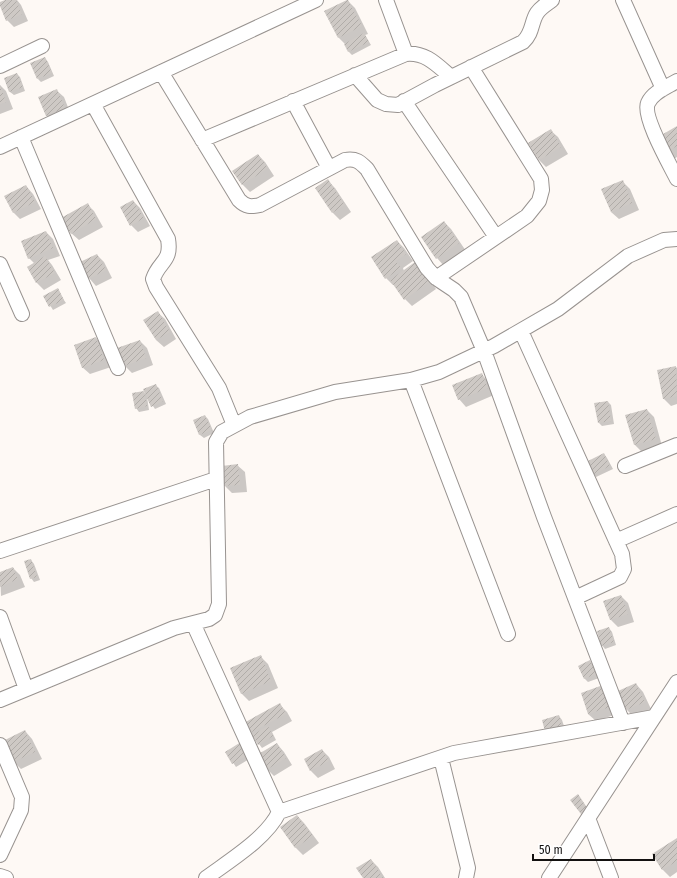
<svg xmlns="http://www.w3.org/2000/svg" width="677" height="878" font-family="'Fira Sans Condensed',sans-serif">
<defs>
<pattern id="building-hatch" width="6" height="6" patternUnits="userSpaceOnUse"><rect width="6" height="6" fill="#cec9c5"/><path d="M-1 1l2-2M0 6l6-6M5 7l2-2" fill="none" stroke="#b0aca8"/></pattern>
</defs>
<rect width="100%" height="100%" fill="#fef9f5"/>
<path fill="#0003" d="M8,0H17L21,5L28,21L14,27L7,20Z
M348,1L355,8L368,34L365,35L371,45L352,55L349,52L345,44L339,38L326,12Z
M45,58L48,62L54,76L41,82L38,79Z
M17,74L20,77L25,91L14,95L10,92L5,79Z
M0,85L6,91L13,109L0,114Z
M56,90L64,97L71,115L54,123L47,116L39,98Z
M677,127V157L674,159L667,152Z
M550,130L558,137L568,154L546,167L539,160L529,143Z
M258,155L265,162L274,176L250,192L243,185L234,171Z
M328,181L335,188L351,212L340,220L333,213L317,188Z
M623,182L630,189L639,210L619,219L611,212Z
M26,186L33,194L41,209L20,219L13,212Z
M133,201L140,208L150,226L138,232L131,225Z
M87,204L94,211L103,227L79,240L71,233Z
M444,222L451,229L466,251L444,266L437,258L422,237Z
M46,232L53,239L60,256L48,260L52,265L61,280L44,290L37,283L28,268L35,264L29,258Z
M397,241L404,248L413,261L403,268L404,271L422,270L436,289L412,306L405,299L394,284L393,285L386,278Z
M97,255L104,262L112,278L96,286L89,278Z
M57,290L66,303L53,310L45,297Z
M157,312L165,319L176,339L164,347L156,340Z
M96,338L103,345L111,367L90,374L82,367Z
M140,341L147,348L153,365L132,373L125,366Z
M676,367L677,368V404L671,406L663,398Z
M481,374L489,382L494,395L466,407L459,399Z
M155,385L159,388L166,404L155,409L147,397L149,410L139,412L136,408L143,392L147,395Z
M608,402L611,405L614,424L602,426L599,423Z
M647,410L654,417L662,446L642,452L635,445L626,416Z
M205,416L208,419L214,433L204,438L200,435L194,421Z
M604,454L607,458L613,469L596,477L593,474Z
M237,465L245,472L247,492L232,493L225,486Z
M31,560L34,564L40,580L34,582L31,578Z
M13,568L20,575L25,587L1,596L0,573Z
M621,596L628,603L634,622L618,627L611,620L605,601Z
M609,628L612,632L616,645L605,649L602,645Z
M261,657L268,664L278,688L249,701L241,693Z
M590,661L593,665L599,678L588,682L585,679L579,666Z
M636,684L643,692L651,709L634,717L627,710Z
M610,694L617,714L596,721L588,714Z
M280,705L287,712L292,721L272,732L276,740L262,748L256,740L249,734Z
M559,716L562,720L566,732L543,721Z
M25,731L32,739L42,759L21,769L14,762Z
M240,744L251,758L236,767L226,752Z
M277,744L284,752L292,765L274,776L267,769Z
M322,750L329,757L335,769L318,778L311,771L305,759Z
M297,816L304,823L319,843L303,855L296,848L281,827Z
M677,839V872L670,877L663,870L653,855Z
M371,860L378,867L385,878H364Z"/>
<path fill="url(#building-hatch)" d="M5,0H16L22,14L6,21L0,6V2Z
M347,0H348L362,26L338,38L324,11Z
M364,33L369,42L348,52L344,44Z
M45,57L52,73L37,79L30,63Z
M17,73L23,87L9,92L4,78Z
M0,85L6,102L0,104Z
M57,89L65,108L46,116L38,97Z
M677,126V146L666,152L658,137Z
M551,129L561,147L539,160L528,143Z
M258,154L268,168L242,185L232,171Z
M328,179L345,205L332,213L315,188Z
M623,180L632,203L611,212L601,189Z
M26,185L35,202L13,213L4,196Z
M133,200L144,218L130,226L120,207Z
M88,203L96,219L71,234L61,218Z
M444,221L459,243L436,259L421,237Z
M46,231L53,248L28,259L21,241Z
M397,240L406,254L396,261L401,268L385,279L371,257Z
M97,254L106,270L88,279L80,262Z
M45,256L55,273L36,283L27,267Z
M415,262L429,282L404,300L390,280Z
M58,288L64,300L49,307L43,296Z
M158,311L170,332L156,340L143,320Z
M96,337L104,360L82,368L74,345Z
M140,340L146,358L124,366L117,348Z
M676,366L677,396L663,399L657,370Z
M482,373L488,388L458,400L452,385Z
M156,384L163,401L151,407L143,389Z
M144,391L147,406L135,409L132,393Z
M608,401L611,421L598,423L594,403Z
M647,409L656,439L634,445L625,415Z
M205,415L212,430L199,435L193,420Z
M604,453L610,466L592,475L586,462Z
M238,464L240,485L224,486L222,466Z
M31,559L37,577L30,579L24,561Z
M13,567L18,579L0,587V572Z
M621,595L628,614L610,620L603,601Z
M609,627L614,642L601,646L597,631Z
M261,655L271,681L241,694L230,668Z
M590,660L596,674L584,679L578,666Z
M636,683L645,702L626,710L618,691Z
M603,685L610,707L588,714L581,693Z
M280,703L286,714L248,734L242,724Z
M559,715L563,729L546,735L542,720Z
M268,726L273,736L258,745L252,735Z
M25,730L35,752L13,762L3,741Z
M241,742L248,755L232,764L225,752Z
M277,743L286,758L266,770L257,755Z
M322,749L329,761L310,771L304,759Z
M578,794L588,809L581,814L570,800Z
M297,815L313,836L295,848L280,827Z
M677,838V861L662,870L652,854Z
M371,859L383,878H363L356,868Z"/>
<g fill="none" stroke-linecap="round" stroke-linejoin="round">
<defs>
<path id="minor" d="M386,0L406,54
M623,0L663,89
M0,66L42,46
M161,72L239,200C246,207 251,207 260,205L345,160C356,158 360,162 367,169L427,268L436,278L454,290L461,297L484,351L544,517L623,723
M355,75L377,100L386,104L398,105L435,85L523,42C533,33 531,22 537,13C541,7 547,4 552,0
M677,81C667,87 653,92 648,103C642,116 670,165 677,179
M293,101L329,168
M404,101L496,237
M93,104L168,239C172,262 159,261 153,279L156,287L219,388L234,425
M21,137L118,368
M202,140L406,54C426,52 437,65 451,77
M0,147L316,0
M0,264L22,314
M436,278L527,216L539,201L542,190L541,179L471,67
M521,331L622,554L624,569L620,577L575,598
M411,380L508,634
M625,466L677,445
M616,541L677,514
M0,551L216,479
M0,617L26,689
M193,623L279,812C267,838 229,861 206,878
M0,700L174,628L209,619L215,615L219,604L216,442L222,432L250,417L335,392L411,380L439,372L494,346L558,309L628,256L664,240L677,239
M0,745L22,797L21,810L0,855
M441,758L468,868L466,878
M279,812L454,753L654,717
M588,818L611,878
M0,876L6,878
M549,878L677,682"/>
</defs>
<use href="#minor" stroke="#989390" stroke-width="16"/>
<use href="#minor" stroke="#fff" stroke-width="14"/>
</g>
<path d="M533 854v6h121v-6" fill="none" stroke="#131110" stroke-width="2"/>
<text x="539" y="854" font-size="12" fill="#131110" stroke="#ffffff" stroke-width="3" paint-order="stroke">50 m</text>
</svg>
